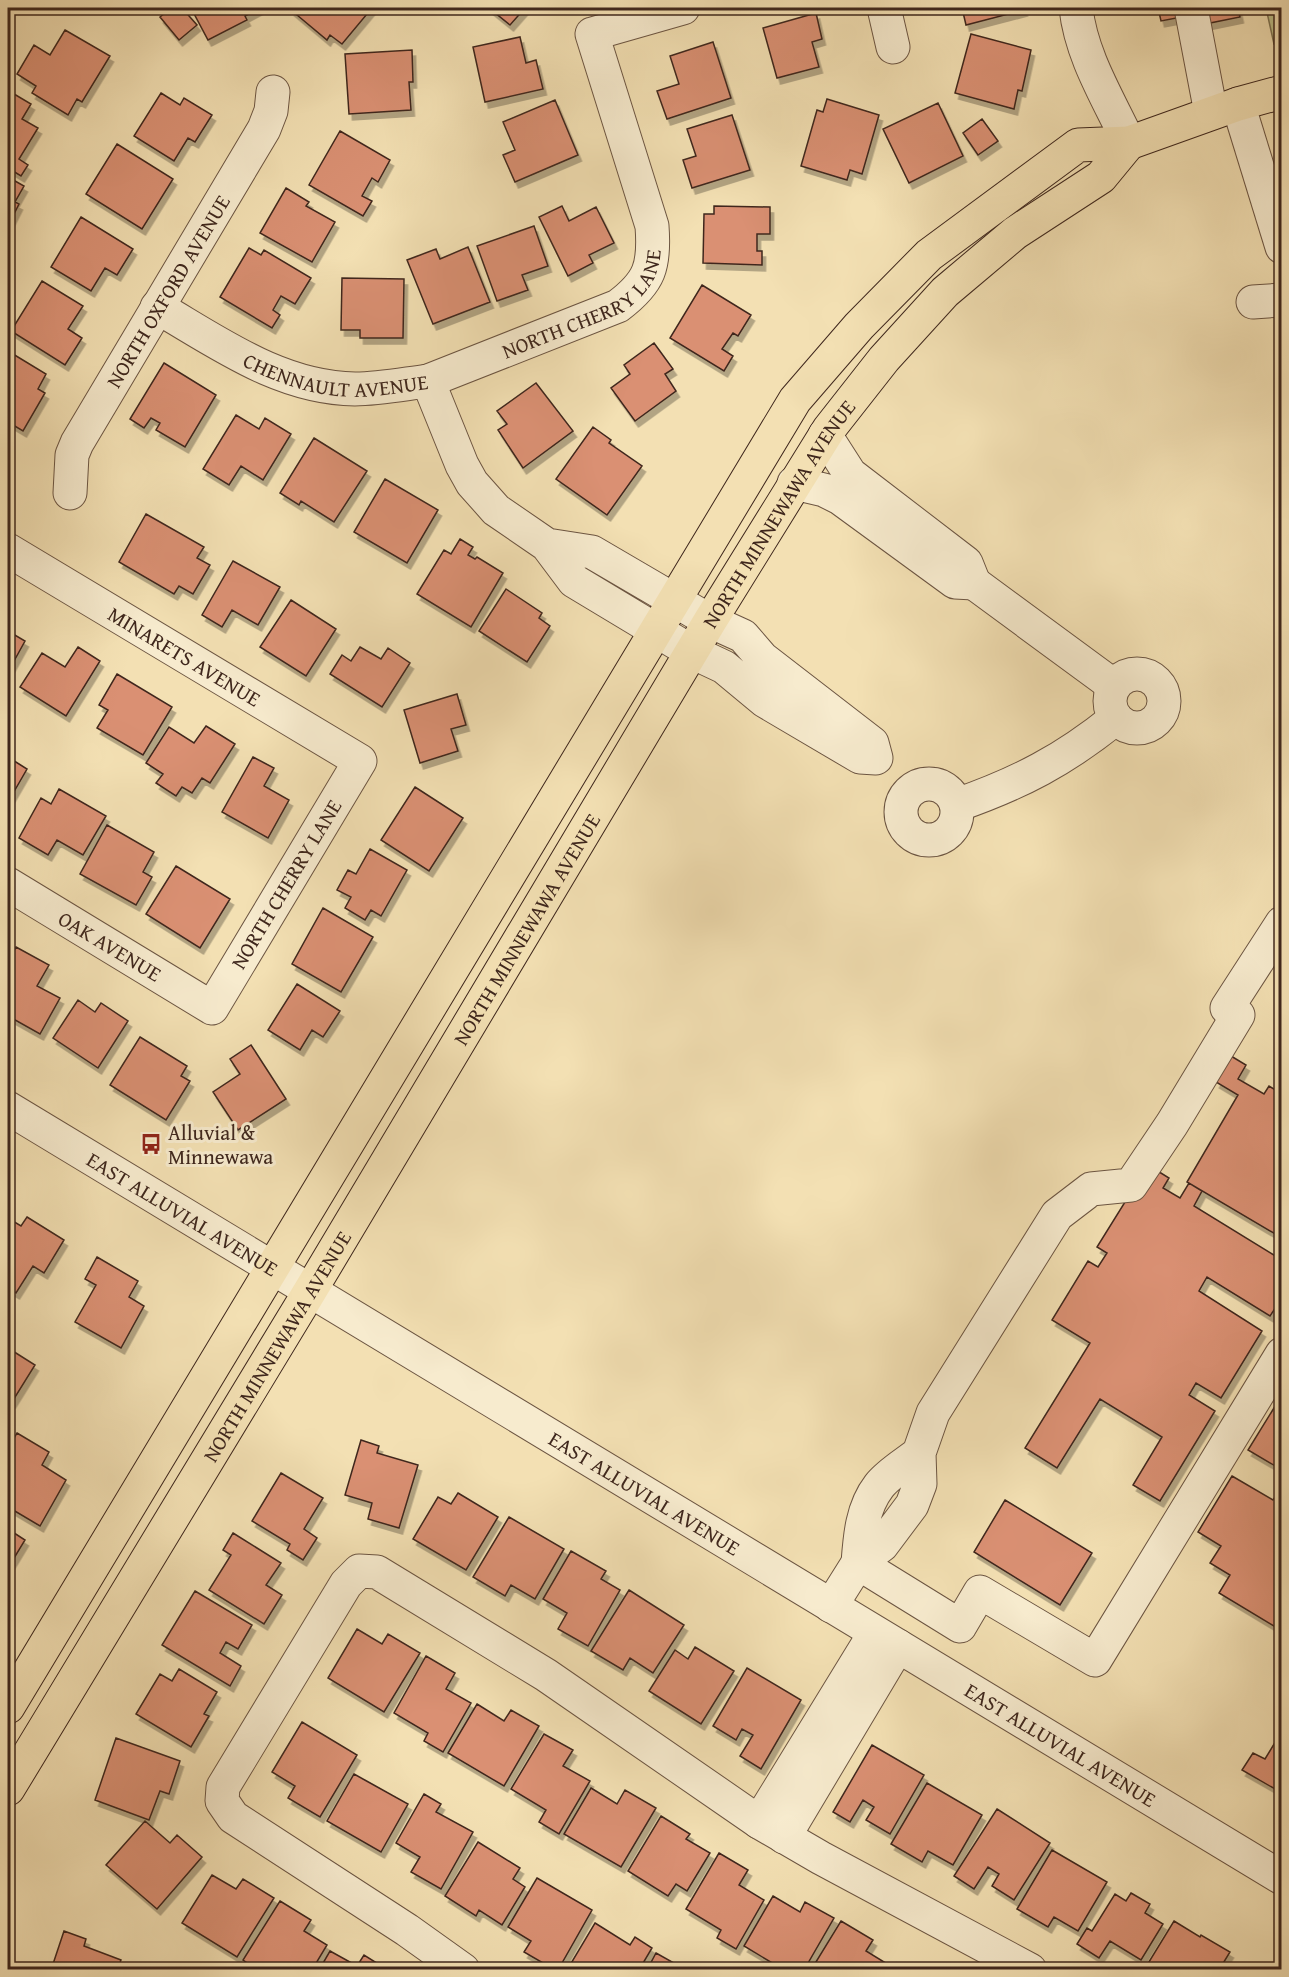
<svg xmlns="http://www.w3.org/2000/svg" width="1289" height="1977" font-family="'Gentium Book Plus',serif">
<defs>
<filter id="shadow"><feDropShadow dx="3.5" dy="6" stdDeviation="0" flood-color="#0004"/></filter>
</defs>
<rect width="100%" height="100%" fill="#f3e0b3"/>
<filter id="stains"><feTurbulence type="fractalNoise" baseFrequency=".00333" numOctaves="4"/><feColorMatrix values="0 0 0 0 .2 0 0 0 0 .09 0 0 0 0 .02 0 0 0 .5 -.17"/></filter>
<radialGradient id="worn" r=".72"><stop offset=".6" stop-color="#630" stop-opacity="0"/><stop offset="1" stop-color="#630" stop-opacity=".3"/></radialGradient>
<path fill="#bfc18a" stroke="#7f7454" stroke-width="1.5" d="M1266,8H1281V42L1274,44Z"/>
<path fill="#da9073" stroke="#3f271d" stroke-width="1.5" filter="url(#shadow)" d="M171,8H182L197,25L179,40L160,17Z
M191,8H260L245,16L247,20L208,40Z
M293,8H372L342,44L330,35L327,40L291,10Z
M489,8H525L510,25Z
M962,8H1023L1024,10L966,25Z
M1158,8H1238L1240,17L1205,24L1203,13L1161,21Z
M816,13L822,39L812,42L819,67L777,78L763,28Z
M65,30L110,56L82,102L77,99L68,115L32,93L36,86L17,74L34,45L50,55Z
M971,34L1031,50L1022,91L1018,90L1014,109L955,93Z
M520,37L526,63L536,60L543,89L485,102L473,47Z
M713,42L731,98L667,119L657,91L679,84L670,56Z
M412,50L413,82H409L411,110L349,114L345,54Z
M9,91L31,104L22,119L38,128L19,159L28,165L21,176L8,168Z
M161,93L180,105L184,98L212,115L195,142L188,138L174,161L134,136Z
M827,99L879,115L862,174L850,170L847,180L801,166L817,110L823,112Z
M555,100L578,155L515,182L503,155L515,150L503,122Z
M938,103L963,156L909,183L883,129Z
M732,115L750,170L692,188L683,160L696,156L687,129Z
M982,119L998,141L978,155L963,133Z
M340,131L390,160L378,182L372,178L362,196L372,201L363,216L309,185Z
M117,144L173,179L142,229L86,194Z
M8,177L24,186L15,202L19,204L8,226Z
M286,188L309,202L306,206L335,222L312,262L260,233Z
M562,206L569,221L596,207L614,243L589,255L593,263L568,276L539,217Z
M714,206L770,207V234H757V251H762V265L703,263L704,214H714Z
M81,217L133,249L117,275L105,268L91,291L51,267Z
M534,226L548,266L522,275L528,290L497,301L477,246Z
M468,247L490,302L433,324L407,260L436,249L440,259Z
M249,248L261,255L264,250L311,278L295,304L281,296L273,310L280,315L272,328L220,297Z
M342,278L404,279L403,338H360V330H341Z
M42,281L83,306L68,329L82,338L65,365L11,331Z
M702,285L751,315L738,336L733,333L722,349L733,356L724,371L670,338Z
M654,343L673,369L665,374L676,391L635,421L611,388L630,374L624,365Z
M8,351L46,374L38,389L45,393L23,431L8,422Z
M164,363L216,395L185,447L156,430L160,423L151,418L144,428L130,419Z
M536,383L573,431L523,468L498,430L507,424L497,411Z
M236,415L259,429L265,418L291,434L263,480L241,466L229,485L203,469Z
M593,427L611,440L609,443L642,466L607,515L556,479Z
M314,438L367,471L334,522L301,501L299,505L280,493Z
M385,479L438,510L407,563L354,532Z
M146,514L204,547L197,558L210,565L193,594L179,586L174,594L119,562Z
M460,539L473,547L468,555L475,559L477,557L503,573L471,627L417,594L444,550L451,554Z
M233,561L280,587L258,625L232,610L222,627L202,615Z
M506,589L542,613L539,618L550,626L527,662L479,631Z
M291,600L336,629L306,676L260,647Z
M8,631L25,641L8,672Z
M78,647L100,661L66,716L20,687L42,653L65,667Z
M360,647L381,659L388,648L410,663L382,707L330,674L342,655L351,661Z
M117,674L172,707L143,755L97,728L108,710L99,705Z
M457,694L466,725L451,729L458,751L420,763L404,710Z
M206,726L235,744L210,783L202,778L192,793L182,787L176,796L156,783L163,774L146,763L169,727L194,743Z
M8,757L27,769L8,802Z
M253,757L274,768L264,786L289,800L268,838L222,812Z
M415,787L463,818L429,871L381,840Z
M59,789L106,816L83,855L57,840L48,855L19,838L41,798L51,804Z
M107,825L154,852L143,872L152,877L136,905L80,874Z
M370,849L407,870L381,916L371,910L365,920L345,908L351,897L337,890L348,870L356,874Z
M176,866L230,899L200,948L146,914Z
M323,908L373,937L341,992L292,964Z
M16,947L49,965L37,986L60,998L40,1034L8,1016V962Z
M297,984L340,1011L323,1037L312,1030L300,1050L268,1030Z
M78,1000L95,1012L101,1003L128,1021L98,1068L53,1038Z
M140,1037L187,1066L181,1076L190,1081L166,1120L110,1085Z
M251,1045L286,1099L238,1130L213,1092L240,1074L230,1059Z
M1231,1056L1246,1065L1238,1079L1264,1094L1269,1086L1282,1094V1238L1187,1182L1238,1095L1216,1082Z
M1148,1165L1169,1178L1163,1188L1180,1198L1189,1183L1202,1191L1194,1206L1282,1260V1298L1270,1316L1207,1277L1199,1291L1262,1331L1221,1398L1196,1383L1189,1395L1215,1411L1160,1501L1133,1485L1162,1437L1100,1399L1057,1468L1025,1448L1090,1343L1052,1320L1088,1261L1098,1267L1107,1253L1097,1247Z
M27,1217L64,1240L44,1273L33,1266L16,1293L8,1288V1218L21,1226Z
M97,1257L138,1281L129,1297L144,1306L121,1348L75,1322L96,1285L85,1279Z
M8,1348L35,1365L12,1402L8,1400Z
M1282,1395V1470L1248,1450Z
M17,1433L49,1452L42,1465L66,1480L40,1526L8,1507V1449Z
M361,1440L379,1446L377,1453L418,1465L399,1528L368,1519L372,1503L345,1495Z
M281,1473L323,1498L304,1529L317,1538L303,1560L287,1550L290,1544L252,1521Z
M1232,1476L1273,1500L1282,1487V1631L1219,1593L1230,1575L1210,1563L1221,1546L1198,1532Z
M458,1493L498,1517L466,1570L413,1539L438,1497L451,1504Z
M1005,1500L1092,1553L1060,1605L974,1552Z
M509,1517L564,1549L535,1599L511,1585L505,1596L473,1577Z
M8,1529L25,1540L8,1568Z
M233,1533L281,1563L266,1585L282,1595L264,1624L209,1590L231,1555L223,1550Z
M571,1551L606,1571L601,1579L620,1590L588,1646L558,1629L567,1613L543,1599Z
M629,1590L684,1625L653,1673L630,1658L623,1670L591,1651Z
M195,1591L252,1625L238,1649L226,1642L220,1653L241,1666L230,1686L162,1645Z
M357,1629L382,1644L388,1634L420,1653L384,1712L328,1678Z
M695,1647L734,1671L701,1724L649,1691L675,1650L688,1659Z
M426,1656L455,1673L446,1689L471,1703L443,1752L424,1741L428,1733L394,1713Z
M747,1668L801,1700L761,1769L740,1756L753,1735L742,1729L736,1740L713,1726Z
M179,1669L217,1692L204,1714L209,1716L191,1747L136,1714L160,1674L172,1681Z
M477,1704L504,1721L511,1710L539,1726L504,1786L448,1753Z
M302,1722L357,1755L320,1817L288,1798L295,1786L272,1772Z
M1282,1731V1793L1242,1770L1253,1753L1265,1759Z
M544,1734L573,1750L563,1766L590,1781L559,1834L539,1822L546,1810L511,1789Z
M116,1738L180,1761L169,1794L160,1791L149,1820L95,1800Z
M872,1745L924,1775L890,1834L866,1820L874,1807L863,1800L850,1822L833,1812Z
M354,1774L408,1804L381,1852L327,1821Z
M927,1783L982,1815L953,1865L928,1851L922,1862L891,1844Z
M591,1788L617,1804L625,1790L656,1808L621,1867L564,1834Z
M424,1794L441,1804L436,1812L473,1832L441,1889L411,1872L420,1857L396,1843Z
M997,1809L1050,1843L1014,1900L992,1886L999,1874L988,1867L974,1889L954,1876Z
M661,1816L690,1834L686,1839L710,1853L687,1891L676,1884L668,1896L628,1871Z
M145,1821L170,1843L177,1835L202,1857L157,1909L106,1865Z
M478,1842L520,1868L513,1879L525,1887L502,1925L479,1910L476,1916L445,1896Z
M1052,1850L1107,1882L1078,1931L1054,1917L1048,1927L1017,1909Z
M719,1853L748,1870L739,1885L764,1900L736,1949L717,1938L721,1930L686,1909Z
M212,1875L236,1889L243,1879L274,1898L237,1957L182,1923Z
M537,1878L592,1910L558,1970H555L524,1952L531,1941L508,1927Z
M1131,1893L1150,1904L1145,1913L1163,1924L1141,1960L1110,1941L1099,1958L1077,1944L1087,1928L1092,1931L1115,1894L1126,1901Z
M773,1896L800,1912L805,1902L834,1918L804,1970H784L744,1946Z
M280,1901L311,1920L304,1931L327,1945L312,1970H257L243,1960Z
M841,1921L873,1940L866,1951L889,1965L886,1970H811Z
M1174,1921L1200,1937L1201,1935L1230,1952L1219,1970H1144Z
M595,1923L630,1945L635,1937L652,1948L639,1970H567Z
M64,1931L86,1939L84,1946L121,1960L117,1970H51Z
M330,1951L357,1966L364,1955L388,1970H319Z
M656,1953L674,1963L671,1970H647Z
M897,1963L907,1970H894Z"/>
<g fill="none" stroke-linecap="round" stroke-linejoin="round">
<defs>
<g id="minor">
<path d="M884,8L893,47"/>
<path d="M1076,8C1081,56 1109,100 1129,143"/>
<path d="M1191,8L1211,113"/>
<path d="M1238,104L1282,247"/>
<path d="M1253,302L1282,300"/>
<path id="s1" d="M157,307C219,343 280,388 355,389C379,389 404,384 428,381L462,465L472,483L496,510L547,545L574,581L692,652L724,667L765,701L860,757L876,758L872,743L762,658L743,636L710,621L592,552L547,545"/>
<path id="s2" d="M428,381L618,306C650,282 655,266 652,226L592,34L683,8"/>
<path d="M794,483L824,490L840,498L955,582L974,583L966,563L850,474L825,435"/>
<path id="s3" d="M70,493L72,455L77,443L264,129L271,111L273,92"/>
<path id="s4" d="M8,550L360,761L212,1008L8,884"/>
<path d="M974,583L1114,686"/>
<circle cx="1137" cy="701" r="27"/>
<circle cx="929" cy="812" r="28"/>
<path d="M957,805C1020,783 1064,760 1116,718"/>
<path d="M1227,1008L1282,923"/>
<path id="s5" d="M8,1108L1282,1878"/>
<path d="M919,1453C907,1463 889,1473 879,1486C862,1508 860,1536 858,1563L882,1545L912,1505L920,1484L919,1453L933,1413L1057,1215L1091,1189L1131,1185L1172,1124L1238,1015"/>
<path d="M831,1606L858,1563L960,1626L980,1592L1095,1660L1282,1354"/>
<path d="M759,1822L875,1633"/>
<path d="M784,1837L898,1646"/>
<path d="M463,1970L407,1930L233,1817L222,1801L223,1787L346,1584L359,1571L377,1572L546,1675L759,1822L821,1858L1030,1970"/>
</g>
<g id="major">
<path d="M8,1707L795,400L859,326L929,255L1078,145L1129,143L1238,104L1282,92"/>
<path id="s6" d="M8,1789L310,1291L710,621L829,429L884,359L945,292L1015,233L1101,177L1129,143"/>
</g>
</defs>
<use href="#minor" stroke="#6c5542" stroke-width="35"/>
<use href="#major" stroke="#3f271d" stroke-width="35"/>
<use href="#minor" stroke="#f7ebce" stroke-width="33"/>
<use href="#major" stroke="#f3e0b3" stroke-width="33"/>
</g>
<defs>
<symbol id="bus-bare" viewBox="-9 -9 18 18"><path d="M-5-6H5V4H4V6H2V4H-2V6H-4V4H-5ZM-3.5-4V0h7V-4ZM-3.5 1.2v1.5H-2V1.2ZM2 1.2v1.5H3.5V1.2Z" fill="#8f2418" stroke="#f7ebce" stroke-width="2.5" paint-order="stroke"/></symbol>
</defs>
<g fill-rule="evenodd">
<use href="#bus-bare" x="136" y="1129" width="30" height="30"/>
</g>
<g text-anchor="middle" dominant-baseline="central" stroke-width="6" stroke-linejoin="round" paint-order="stroke">
<g font-size="21" fill="#3f271d" stroke="#f7ebce">
<text stroke="none"><textPath href="#s3" startOffset="228">NORTH OXFORD AVENUE</textPath></text>
<text stroke="none"><textPath href="#s2" startOffset="177">NORTH CHERRY LANE</textPath></text>
<text stroke="none"><textPath href="#s1" startOffset="196">CHENNAULT AVENUE</textPath></text>
<text stroke="none"><textPath href="#s6" startOffset="1490">NORTH MINNEWAWA AVENUE</textPath></text>
<text stroke="none"><textPath href="#s4" startOffset="206">MINARETS AVENUE</textPath></text>
<text transform="translate(286 884) rotate(-59)">NORTH CHERRY LANE</text>
<text stroke="none"><textPath href="#s6" startOffset="1004">NORTH MINNEWAWA AVENUE</textPath></text>
<text transform="translate(110 946) rotate(31)">OAK AVENUE</text>
<text stroke="none"><textPath href="#s5" startOffset="204">EAST ALLUVIAL AVENUE</textPath></text>
<text stroke="none"><textPath href="#s6" startOffset="518">NORTH MINNEWAWA AVENUE</textPath></text>
<text stroke="none"><textPath href="#s5" startOffset="744">EAST ALLUVIAL AVENUE</textPath></text>
<text stroke="none"><textPath href="#s5" startOffset="1230">EAST ALLUVIAL AVENUE</textPath></text>
</g>
<g font-size="21" fill="#3f271d" stroke="#f7ebce" text-anchor="start">
<text x="168" y="1132">Alluvial &amp;<tspan x="168" dy="24">Minnewawa</tspan></text>
</g>
</g>
<rect width="1289" height="1977" fill="none" stroke="#f3e0b3" stroke-width="30"/>
<rect x="9" y="9" width="1271" height="1959" fill="none" stroke="#3f271d" stroke-width="3"/>
<rect x="15" y="15" width="1259" height="1947" fill="none" stroke="#3f271d" stroke-width="1.5"/>
<rect width="100%" height="100%" filter="url(#stains)"/>
<rect width="100%" height="100%" fill="url(#worn)"/>
</svg>
